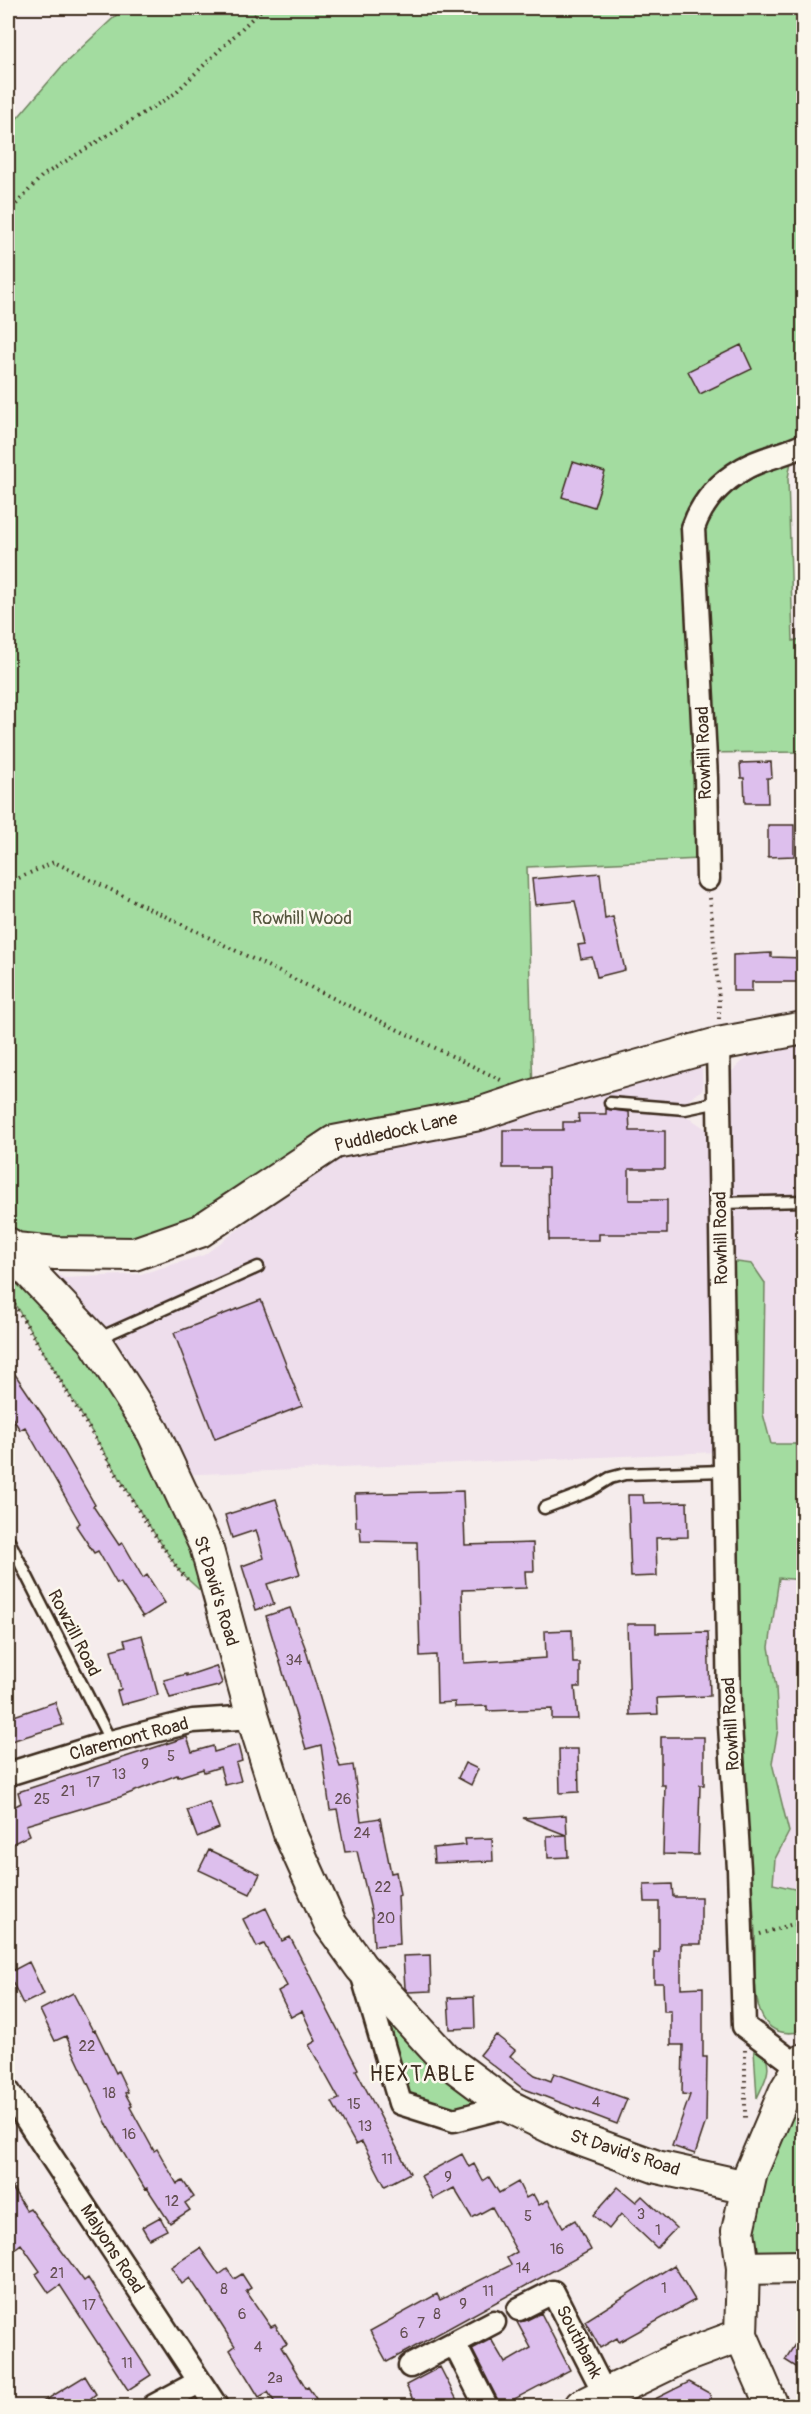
<svg xmlns="http://www.w3.org/2000/svg" width="811" height="2414" font-family="Pangolin,sans-serif">
<rect width="100%" height="100%" fill="#f5ecec"/>
<filter id="ink" filterUnits="userSpaceOnUse"><feTurbulence type="fractalNoise" baseFrequency=".0167" numOctaves="2"/><feDisplacementMap in="SourceGraphic" scale="12" xChannelSelector="R" yChannelSelector="G"/><feConvolveMatrix kernelMatrix="1 2 1 2 8 2 1 2 1" color-interpolation-filters="sRGB"/></filter>
<g filter="url(#ink)">
<path fill="#eedeec" d="M803,1038L804,2026L754,1971L756,1944L751,1896L739,1694L740,1606L728,1075L760,1045Z
M701,1058L703,1089L686,1102L685,1109L688,1117L709,1131L717,1452L178,1475L26,1262L65,1278L141,1274L204,1255L341,1152Z"/>
<path fill="#a3dca0" stroke="#6f835f" stroke-width="1.5" d="M124,8H803L804,445L797,449L798,423L788,478L793,641L803,638V752L698,753L700,859L527,867L533,1095L334,1141L134,1252L8,1241V129L63,65Z
M8,1249L94,1340L206,1547L205,1595L180,1572L141,1513L8,1293Z
M729,1261L752,1264L765,1283L763,1414L771,1444H803V1580L779,1578L769,1647L776,1687L778,1729L772,1763L789,1832L775,1859L773,1884L803,1891V2031C743,2046 757,1969 755,1932L739,1694V1554Z
M363,1973L503,2103L454,2116L400,2100Z
M754,2050L763,2052C774,2068 764,2082 757,2098Z
M803,2061V2267L744,2269L748,2187Z"/>
<path fill="#ddbfed" stroke="#3b2a1e" stroke-width="1.5" d="M741,345L752,369L700,394L688,371Z
M573,462L605,472L594,507L562,497Z
M771,762L772,778H767L768,803H745L744,778H741L740,763Z
M768,825H794V856L768,857Z
M600,873L605,919L613,917L625,970L597,977L592,957L581,959L578,945L585,944L575,901L535,905L532,879Z
M771,953V957L804,958V982H752V991H733V955Z
M606,1109L629,1112L630,1131H665V1169H629V1200H667V1234H599V1240H549L548,1168H503V1130H563V1122H579L578,1114H606Z
M261,1300L302,1406L215,1439L174,1333Z
M8,1364L46,1420L95,1505L93,1506L119,1545L123,1543L143,1578L147,1575L165,1603L143,1617L120,1582L117,1584L98,1551L94,1553L76,1526L80,1523L25,1427L20,1430L8,1411Z
M463,1491L465,1545L533,1543L534,1571H525L526,1588L462,1590L464,1663L546,1658L545,1631L572,1630L573,1663H580V1687H575L578,1719H552V1709L487,1711V1706L455,1707V1702L437,1703L436,1655L420,1656L417,1542L361,1541L360,1527H356L355,1494Z
M628,1495H643L644,1503L687,1502L688,1537L656,1538L657,1576L631,1577Z
M276,1499L300,1574L267,1584L274,1604L256,1610L242,1566L264,1558L256,1530L232,1538L225,1515Z
M290,1608L305,1647L340,1767L353,1765L361,1821L380,1818L391,1873L396,1872L400,1895L398,1896L400,1944L374,1946L372,1915L357,1851L345,1852L337,1809L330,1810L321,1745L306,1749L266,1616Z
M627,1624H656V1633L708,1632L710,1696L657,1698L658,1714L630,1715Z
M142,1635L158,1695L121,1705L117,1691L121,1689L111,1650L126,1646L124,1640Z
M216,1666L222,1683L218,1686L170,1698L164,1680L186,1674V1676Z
M55,1702L63,1725L8,1742V1718Z
M187,1737L192,1752L213,1746L214,1752L238,1745L242,1761L236,1763L241,1781L225,1785L220,1767L204,1772L203,1769L178,1777L177,1775L120,1797L26,1825L30,1835L8,1846V1810L21,1803L18,1792Z
M661,1737H704V1785H700L698,1855L663,1854L665,1785H661Z
M559,1749H578L579,1792L560,1793Z
M465,1763L478,1769L471,1785L458,1778Z
M209,1802L219,1828L197,1837L187,1810Z
M566,1815L568,1857L548,1858L547,1836L566,1835L523,1818Z
M492,1838L493,1861L434,1863L433,1848L466,1845L465,1839Z
M209,1850L260,1874L250,1894L199,1870Z
M672,1884L673,1897H701V1944H681V1988L703,1987V2057H707L706,2121L695,2154L672,2146L690,2095L682,2094L683,2045H671V2011H664L663,1983H654V1952H659V1902H645L644,1885Z
M266,1908L282,1941L290,1937L358,2069L356,2070L410,2173L385,2186L362,2142L356,2145L332,2102L339,2099L309,2045L316,2041L302,2011L291,2017L278,1991L287,1986L264,1944L257,1947L243,1919Z
M430,1955L431,1991L408,1992L405,1988L403,1956Z
M29,1962L44,1994L23,2004L8,1973Z
M73,1993L93,2031L95,2030L116,2073L118,2071L128,2092L125,2093L132,2106L130,2107L154,2151L157,2149L177,2184L183,2181L194,2197L185,2203L190,2210L170,2223L147,2188L145,2189L109,2129L66,2036L55,2041L40,2010Z
M474,1997L475,2028L450,2029L448,1998Z
M496,2035L515,2050L510,2056L535,2075L551,2081L554,2073L627,2099L617,2124L522,2088L480,2055Z
M462,2154L469,2167L474,2164L483,2181L489,2177L499,2193L518,2182L526,2198L533,2194L539,2205L548,2200L563,2227L575,2220L591,2250L387,2362L370,2331L437,2294L440,2300L511,2265L507,2258L517,2252L492,2207L472,2218L454,2188L433,2199L421,2176Z
M8,2181L26,2210L30,2208L84,2281L88,2278L151,2375L128,2390L60,2285L49,2293L36,2274L40,2271L21,2244L8,2254Z
M618,2187L636,2202L642,2196L676,2228L657,2248L621,2214L609,2229L593,2215Z
M160,2217L167,2230L149,2239L142,2227Z
M200,2248L219,2275L227,2269L234,2279L242,2274L251,2288L246,2291L271,2327L275,2325L287,2344L281,2347L306,2388L308,2387L321,2406H277L268,2392L259,2397L230,2350L235,2346L217,2318L190,2278L182,2284L171,2267Z
M674,2265L695,2300L619,2342L617,2338L600,2348L585,2321Z
M541,2313L570,2370L501,2406L472,2349L491,2339L505,2363L531,2348L517,2322L525,2321Z
M804,2330V2372L785,2360Z
M440,2367L460,2406H416L406,2385Z
M85,2376L96,2394L91,2398L96,2406H36Z
M689,2382L709,2393L714,2406H641Z"/>
<g fill="none" stroke-linecap="round" stroke-linejoin="round">
<defs>
<path id="lane" d="M610,1103L685,1109L719,1102
M721,1203L804,1201
M97,1339L258,1267
M544,1508L589,1491L610,1478L625,1474L724,1471
M8,1539L111,1742"/>
<path id="street" d="M708,879L706,778L693,528C702,502 719,483 743,469C761,458 784,455 804,445
M718,1044L729,1709L739,1869L744,2026L799,2067
M8,1774L111,1742L193,1721L253,1717
M362,1973L400,2103L454,2120L508,2106
M8,2091L216,2406
M519,2309L553,2292L605,2394
M454,2343L486,2406
M410,2366L494,2322
M154,2406L199,2382"/>
<path id="secondary" d="M8,1244L15,1249L56,1253L134,1254L200,1231L334,1142L479,1114L533,1096L718,1044L804,1028
M8,1249L94,1340L153,1432L206,1546L253,1717L290,1834L331,1925L361,1967L445,2059L508,2106L563,2133L657,2167L747,2187
M743,2268L804,2267
M581,2406L682,2357L741,2335
M772,2406L741,2335L743,2268L738,2231L751,2172L786,2090L804,2060"/>
</defs>
<use href="#lane" stroke="#3b2a1e" stroke-width="15"/>
<use href="#street" stroke="#3b2a1e" stroke-width="27"/>
<use href="#secondary" stroke="#3b2a1e" stroke-width="36"/>
<path stroke="#3b2a1e" stroke-width="4" stroke-dasharray="1.5 4.5" stroke-linecap="butt" d="M8,213L42,176L174,94L263,8
M8,883L54,862L503,1081
M710,898L719,999V1019
M8,1294L140,1513L180,1572L190,1582
M760,1934L793,1924L804,1925
M745,2050V2120"/>
<use href="#lane" stroke="#fbf7ec" stroke-width="10"/>
<use href="#street" stroke="#fbf7ec" stroke-width="22"/>
<use href="#secondary" stroke="#fbf7ec" stroke-width="32"/>
</g>
</g>
<g text-anchor="middle" dominant-baseline="central" stroke-width="5" stroke-linejoin="round" paint-order="stroke">
<g font-size="15" fill="#644f52">
<text x="294" y="1660">34</text>
<text x="171" y="1756">5</text>
<text x="145" y="1764">9</text>
<text x="119" y="1774">13</text>
<text x="93" y="1782">17</text>
<text x="68" y="1791">21</text>
<text x="42" y="1799">25</text>
<text x="343" y="1799">26</text>
<text x="362" y="1833">24</text>
<text x="383" y="1887">22</text>
<text x="386" y="1918">20</text>
<text x="87" y="2046">22</text>
<text x="109" y="2093">18</text>
<text x="596" y="2102">4</text>
<text x="354" y="2104">15</text>
<text x="365" y="2126">13</text>
<text x="129" y="2134">16</text>
<text x="387" y="2159">11</text>
<text x="448" y="2177">9</text>
<text x="172" y="2201">12</text>
<text x="641" y="2214">3</text>
<text x="528" y="2216">5</text>
<text x="658" y="2230">1</text>
<text x="557" y="2249">16</text>
<text x="523" y="2268">14</text>
<text x="57" y="2273">21</text>
<text x="664" y="2288">1</text>
<text x="224" y="2289">8</text>
<text x="488" y="2291">11</text>
<text x="463" y="2304">9</text>
<text x="89" y="2305">17</text>
<text x="242" y="2314">6</text>
<text x="437" y="2314">8</text>
<text x="421" y="2323">7</text>
<text x="404" y="2333">6</text>
<text x="258" y="2347">4</text>
<text x="127" y="2363">11</text>
<text x="275" y="2378">2a</text>
</g>
<g font-size="18" fill="#3b2a1e" stroke="#fbf7ec">
<text transform="translate(704 753) rotate(-92)">Rowhill Road</text>
<text transform="translate(396 1132) rotate(-13)">Puddledock Lane</text>
<text transform="translate(721 1238) rotate(-91)">Rowhill Road</text>
<text transform="translate(216 1591) rotate(73)">St David's Road</text>
<text transform="translate(74 1633) rotate(63)">Rowzill Road</text>
<text transform="translate(731 1724) rotate(-93)">Rowhill Road</text>
<text transform="translate(129 1739) rotate(-15)">Claremont Road</text>
<text transform="translate(625 2153) rotate(18)">St David's Road</text>
<text transform="translate(112 2249) rotate(57)">Malyons Road</text>
<text transform="translate(579 2342) rotate(63)">Southbank</text>
</g>
<g font-size="18" fill="#55563e" stroke="#fbf7ec">
<text x="302" y="918">Rowhill Wood</text>
</g>
<g font-size="21" letter-spacing="1.5" fill="#3b2a1e" stroke="#fbf7ec">
<text x="423" y="2074">HEXTABLE</text>
</g>
</g>
<rect width="811" height="2414" fill="none" stroke="#fbf7ec" stroke-width="30"/>
<rect x="15" y="15" width="781" height="2384" fill="none" stroke="#3b2a1e" stroke-width="2" filter="url(#ink)"/>
</svg>
